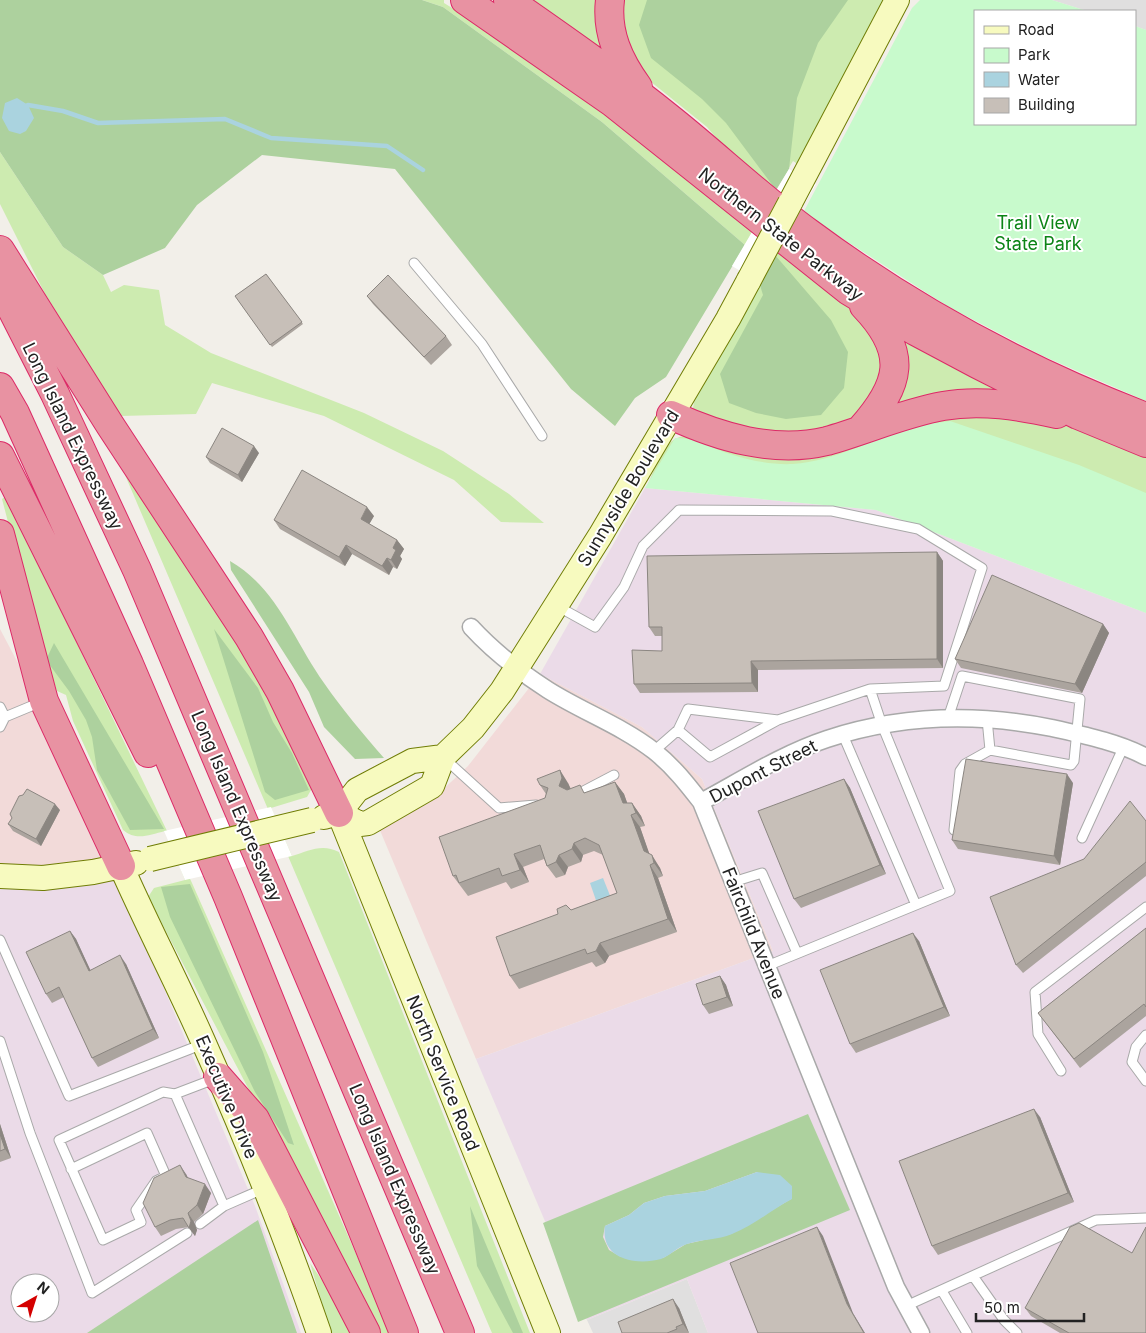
<svg xmlns="http://www.w3.org/2000/svg" width="1146" height="1333" font-family="Inter,sans-serif">
<rect width="100%" height="100%" fill="#f2efe9"/>
<path fill="#e0dfdf" d="M1052,0H1146V30L1135,26V11H1087Z
M687,1279L708,1333H593L587,1320Z"/>
<path fill="#f2dad9" d="M0,629L37,699L119,871L0,877Z
M540,674L642,727L702,779L773,951L476,1059L379,828L435,797L468,766Z"/>
<path fill="#ebdbe8" fill-rule="evenodd" d="M645,488L876,510L1146,613V1333H708L687,1279L587,1320L476,1059L773,951L702,779L642,727L540,674Z
M119,871L135,919L255,1206L301,1333H0V877ZM20,1283H50V1313H20Z"/>
<path fill="#cdebb0" d="M422,0H444V3C553,69 652,153 754,230L745,245L602,122L443,7Z
M525,0H603L604,54Z
M615,0H884L799,165L793,161L776,190L739,165L707,127L640,73L622,49Z
M0,152L63,247L103,275L111,292L124,285L159,290L165,325L211,353L364,413L443,451L509,494L544,523L501,522L454,480L324,416L212,383L196,414L121,416L44,292L0,204Z
M780,247L872,322L888,385L844,426L811,434L757,435L698,415L693,408L695,397Z
M898,335L1014,391L888,407Z
M942,410L1066,424L1146,454V497L859,457L780,467L665,470L648,484C656,467 664,437 685,436L738,453L774,457H819Z
M125,475L232,633L312,780L311,790L307,797L271,808L292,856C308,851 322,843 339,852L530,1333H492Z
M6,496L192,883L391,1333H379L335,1254L148,897L154,888L185,880L165,831C149,835 136,841 123,830L73,721L66,695L57,691L38,637L2,499Z
M310,1263L342,1309L353,1333H331Z"/>
<path fill="#add19e" fill-rule="evenodd" d="M0,0H422L443,7L602,122L745,245L666,377L635,398L615,426L571,389L395,169L262,155L197,205L165,248L103,275L63,247L0,152Z
M647,0H848L818,43L797,98L789,169L776,190L726,123L702,99L651,58L639,25Z
M775,255L831,320L848,352L844,388L821,415L786,419L756,413L729,403L720,374L763,295L759,282Z
M230,561C277,588 294,641 324,683C342,709 363,734 384,758L355,759L324,727L309,692L231,570Z
M214,629L258,688L273,722L292,753L309,790L275,800L265,792Z
M54,643L164,829L130,830L97,770L92,737L86,720L69,691L46,660Z
M190,884L263,1052L294,1145L288,1143L255,1092L170,917L161,887Z
M808,1114L850,1210L578,1322L543,1223ZM757,1172L791,1199L731,1234L686,1244L663,1258L621,1257L609,1250L603,1237L605,1226L629,1215L644,1203L665,1196L705,1191Z
M470,1206L477,1223L523,1333H513L477,1266Z
M258,1220L297,1333H87Z"/>
<path fill="#c8facc" d="M920,0H1052L1087,11H975V124H1135V26L1146,30V401L1043,356L947,306L803,213L912,8Z
M950,421L1079,465L1146,493V613L876,510L645,488L675,438C696,437 713,449 733,455C752,461 773,465 793,464C835,461 873,439 913,427C924,423 938,423 950,421Z"/>
<path fill="#aad3df" d="M17,98L28,105L34,118L26,131L20,134L9,131L2,118L5,103Z
M603,878L613,903L599,909L590,883Z
M757,1172L780,1175L792,1186V1199C771,1210 753,1226 732,1234C718,1240 701,1239 687,1244C677,1247 670,1256 661,1259C635,1266 600,1259 605,1226L629,1215L644,1203L665,1196L705,1191Z"/>
<path fill="#fff" d="M789,169L816,184L759,282L732,266Z
M271,807L292,856L185,880L164,831Z"/>
<g fill="none" stroke-linecap="round" stroke-linejoin="round">
<path stroke="#aad3df" stroke-width="4.5" d="M24,107L28,105L63,111L98,123L225,119L271,138L387,146L423,170"/>
<defs>
<path id="lane" d="M414,263L482,344L542,436
M557,606L595,627L624,587L643,546L679,510L832,511L918,529L982,568L944,686L870,689
M0,707L5,717
M948,718L962,676L1080,699L1074,761L1071,765L990,750L987,719
M0,727L5,717L41,702
M678,730L710,757L778,720
M843,735L916,905
M654,751L678,730L688,709L778,720L870,689L882,725L950,891L767,966
M445,759L499,808L536,805
M574,796L614,775
M954,830L960,771L965,764L990,750
M1082,838L1123,748
M733,882L762,873L797,953
M0,940L69,1096L203,1044
M1146,1035L1136,1047L1132,1062L1146,1081
M0,1041L30,1133L92,1293L187,1233
M1061,1071L1038,1034L1035,992L1146,907
M217,1078L175,1094L224,1206
M71,1169L147,1133L166,1176L156,1181L136,1210L141,1222L103,1240L59,1140L163,1092L175,1094
M200,1224L224,1206L263,1189
M973,1276L1004,1320L1017,1333
M942,1291L967,1333
M906,1306L1096,1220L1146,1218"/>
<path id="street" d="M471,627C493,651 520,672 548,690C583,712 622,726 654,751C673,766 687,784 701,802L896,1287L921,1333
M701,802C742,780 782,754 827,739C900,715 977,713 1052,728C1083,735 1118,742 1146,757"/>
<path id="secondary" d="M790,203L897,0
M339,813L360,824L368,823L432,786L443,757L473,728L502,691L600,536L728,319L749,280
M339,813L548,1333
M324,817L339,813L357,790L412,761L443,757
M121,866C147,925 177,982 203,1041C246,1137 285,1234 319,1333
M0,876L43,878L93,872L136,863"/>
<path id="highway" d="M465,0L613,103L849,291L915,331L977,364L1078,415L1146,443
M508,0C564,39 620,78 673,121C719,158 762,199 809,233C913,310 1026,371 1146,417
M610,0C606,33 619,61 638,87
M0,250L110,425L249,637L280,691L339,813
M0,286L55,394L137,570L460,1333
M0,387L15,413L129,664L228,897L404,1333
M671,415C719,437 774,454 827,441C866,430 904,413 943,406C981,399 1020,406 1057,414
M861,429C901,384 909,353 864,306
M0,456L148,753
M0,534L44,701L121,866
M218,1077L255,1119L366,1333"/>
</defs>
<use href="#lane" stroke="#a9a9a9" stroke-width="11"/>
<use href="#street" stroke="#a9a9a9" stroke-width="19"/>
<use href="#secondary" stroke="#707d05" stroke-width="26"/>
<use href="#highway" stroke="#dc2a67" stroke-width="30"/>
<use href="#lane" stroke="#fff" stroke-width="9"/>
<use href="#street" stroke="#fff" stroke-width="16"/>
<use href="#secondary" stroke="#f7fabf" stroke-width="24"/>
<use href="#highway" stroke="#e892a2" stroke-width="28"/>
<defs>
<path id="secondary-bridge" d="M749,280L790,203
M150,859L312,820"/>
</defs>
<use href="#secondary-bridge" stroke="#707d05" stroke-width="26" stroke-linecap="butt"/>
<use href="#secondary-bridge" stroke="#f7fabf" stroke-width="24"/>
</g>
<path fill="#aba49e" d="M266,274L303,324L272,347L235,296Z
M367,296L446,336L452,345L431,365L373,304Z
M259,453L242,482L210,463L206,457Z
M374,516L369,524L397,540L404,549L400,556L402,559L397,569L393,567L389,575L352,554L345,566L280,529L274,520Z
M937,552L943,561V668L758,670V692L640,693L634,684L662,651V636H655L649,627Z
M1103,624L1109,633L1082,693L961,668L955,659Z
M844,779L850,788L886,874L801,908L794,899Z
M615,782L624,794L627,803H632L641,816L645,826L640,827L649,854L660,868L663,876L658,878L677,932L609,956L605,963L596,967L592,962L519,989L510,976L571,910L617,893L603,855L594,851L583,855L581,862L568,867L565,875L556,878L547,866L544,859L523,867L529,882L511,889L506,882L468,896L453,876L545,798L546,794L540,785L568,783L571,789L586,793Z
M1073,783L1060,865L958,849L952,840Z
M60,810L41,846L13,831L8,824Z
M1146,821V876L1023,973L1016,965Z
M1146,928V1016L1080,1068L1038,1013Z
M70,931L76,939L90,970L126,964L159,1038L98,1067L92,1058L64,997L52,1003L46,994Z
M919,941L950,1016L856,1053L850,1044Z
M720,976L726,985L733,1006L709,1014L703,1005Z
M1040,1117L1074,1202L938,1255L932,1246Z
M0,1124L11,1158L0,1162Z
M186,1174L188,1178L211,1193L203,1214L194,1222L197,1230L195,1236L189,1227L176,1229L161,1236L155,1227Z
M1132,1253L1146,1333H1060L1031,1316L1025,1308Z
M679,1308L689,1333H622Z"/>
<path fill="#8b8681" d="M254,446L259,453L242,482L238,475Z
M367,507L374,516L367,528L361,519Z
M397,540L404,549L400,556L402,559L397,569L391,560L393,548Z
M346,545L352,554L345,566L339,557Z
M937,552L943,561V668L937,659Z
M387,558L393,567L389,575L382,566Z
M1103,624L1109,633L1082,693L1075,684Z
M751,661L758,670V692L752,683Z
M560,770L568,783L571,790L568,798L559,786Z
M1067,774L1073,783L1060,865L1054,856Z
M844,779L850,788L886,874L880,865Z
M615,782L624,794L632,816L623,803Z
M632,803L641,816L645,826L636,813Z
M55,804L60,810L41,846L36,839Z
M631,815L640,827L653,864L644,851Z
M574,843L583,855L581,862L572,849Z
M514,854L523,867L529,882L520,870Z
M559,855L568,867L565,875L556,862Z
M652,855L660,868L663,876L654,863Z
M650,865L658,878L677,932L668,919Z
M70,931L76,939L95,980L89,971Z
M913,933L919,941L950,1016L944,1007Z
M600,943L609,956L605,963L596,951Z
M120,955L126,964L159,1038L153,1029Z
M720,976L726,985L733,1006L727,997Z
M1034,1109L1040,1117L1074,1202L1068,1193Z
M0,1124L11,1158L5,1149L0,1134Z
M180,1165L186,1174L192,1186L186,1177Z
M205,1184L211,1193L203,1214L197,1205Z
M188,1213L194,1222L197,1230L195,1236L189,1228Z
M817,1227L823,1236L853,1313L865,1333H864L847,1304Z
M673,1299L679,1308L689,1333L683,1324Z"/>
<path fill="#c7bfb8" stroke="#8b8681" d="M266,274L302,322L270,345L235,296Z
M388,275L446,336L424,357L367,296Z
M222,428L254,446L238,475L206,457Z
M302,470L367,507L361,519L397,540L393,548L396,550L391,560L387,558L382,566L346,545L339,557L274,520Z
M937,552V659L751,661L752,683L634,684L632,650L662,651V627H649L647,556Z
M992,575L1103,624L1075,684L955,659Z
M966,759L1067,774L1054,856L952,840Z
M560,770L562,778L559,786L567,790L580,785L584,793L615,782L623,803H632L636,813L631,815L644,851L652,855L654,863L650,865L668,919L600,943L596,951L587,954L585,949L510,976L496,937L558,914L557,909L566,905L571,910L617,893L599,845L585,838L574,843L572,849L559,855L556,862L547,866L540,845L514,854L520,870L502,876L499,868L459,883L456,875L453,876L439,837L545,798L548,788L540,785L537,779Z
M844,779L880,865L794,899L758,811Z
M27,789L55,804L36,839L8,824L12,818L10,814L19,796L23,795Z
M1130,801L1146,821V862L1016,965L990,897L1084,859Z
M1146,928V1007L1144,1004L1074,1059L1038,1013Z
M70,931L89,971L120,955L153,1029L92,1058L59,987L46,994L26,952Z
M913,933L944,1007L850,1044L820,970Z
M720,976L727,997L703,1005L696,984Z
M1034,1109L1068,1193L932,1246L899,1161Z
M0,1134L5,1149L0,1151Z
M180,1165L186,1177L205,1184L197,1205L188,1213L191,1221L189,1228L183,1218L170,1220L155,1227L143,1203L154,1178Z
M1079,1223L1132,1253L1146,1227V1333H1069L1025,1308L1070,1227Z
M817,1227L847,1304L864,1333H758L730,1263Z
M673,1299L683,1324L676,1327L677,1329L667,1333H622L618,1322Z"/>
<g text-anchor="middle" dominant-baseline="central" stroke-width="4" stroke-linejoin="round" paint-order="stroke">
<g font-size="18" fill="#0c8416" stroke="#fff">
<text x="1038" y="222">Trail View<tspan x="1038" dy="21">State Park</tspan></text>
</g>
<g font-size="18" fill="#222" stroke="#fff">
<text transform="translate(781 234) rotate(38)">Northern State Parkway</text>
<text transform="translate(73 436) rotate(64)">Long Island Expressway</text>
<text transform="translate(628 488) rotate(-59)">Sunnyside Boulevard</text>
<text transform="translate(763 771) rotate(-27)">Dupont Street</text>
<text transform="translate(237 806) rotate(67)">Long Island Expressway</text>
<text transform="translate(754 933) rotate(68)">Fairchild Avenue</text>
<text transform="translate(443 1073) rotate(68)">North Service Road</text>
<text transform="translate(227 1097) rotate(67)">Executive Drive</text>
<text transform="translate(395 1179) rotate(67)">Long Island Expressway</text>
</g>
</g>
<rect x="974" y="10" width="162" height="115" fill="#ffffff" stroke="#a7a7a7"/>
<rect x="984" y="26" width="25" height="8" fill="#f7fabf" stroke="#a7a7a7"/>
<text x="1018" y="35" font-size="15" fill="#222222">Road</text>
<rect x="984" y="48" width="25" height="15" fill="#c8facc" stroke="#a7a7a7"/>
<text x="1018" y="60" font-size="15" fill="#222222">Park</text>
<rect x="984" y="72" width="25" height="15" fill="#aad3df" stroke="#a7a7a7"/>
<text x="1018" y="85" font-size="15" fill="#222222">Water</text>
<rect x="984" y="98" width="25" height="15" fill="#c7bfb8" stroke="#a7a7a7"/>
<text x="1018" y="110" font-size="15" fill="#222222">Building</text>
<g transform="translate(35 1298) rotate(39)"><circle r="24" fill="#ffffff" stroke="#a7a7a7"/>
<path d="M0-4L9 19L0 12L-9 19Z" fill="#d40000"/>
<text y="-8" font-size="14" font-weight="bold" text-anchor="middle" fill="#222222">N</text>
</g>
<path d="M976 1313v8h108v-8" fill="none" stroke="#222222" stroke-width="2.5"/>
<text x="984" y="1313" font-size="15" fill="#222222" stroke="#ffffff" stroke-width="4" paint-order="stroke">50 m</text>
</svg>
